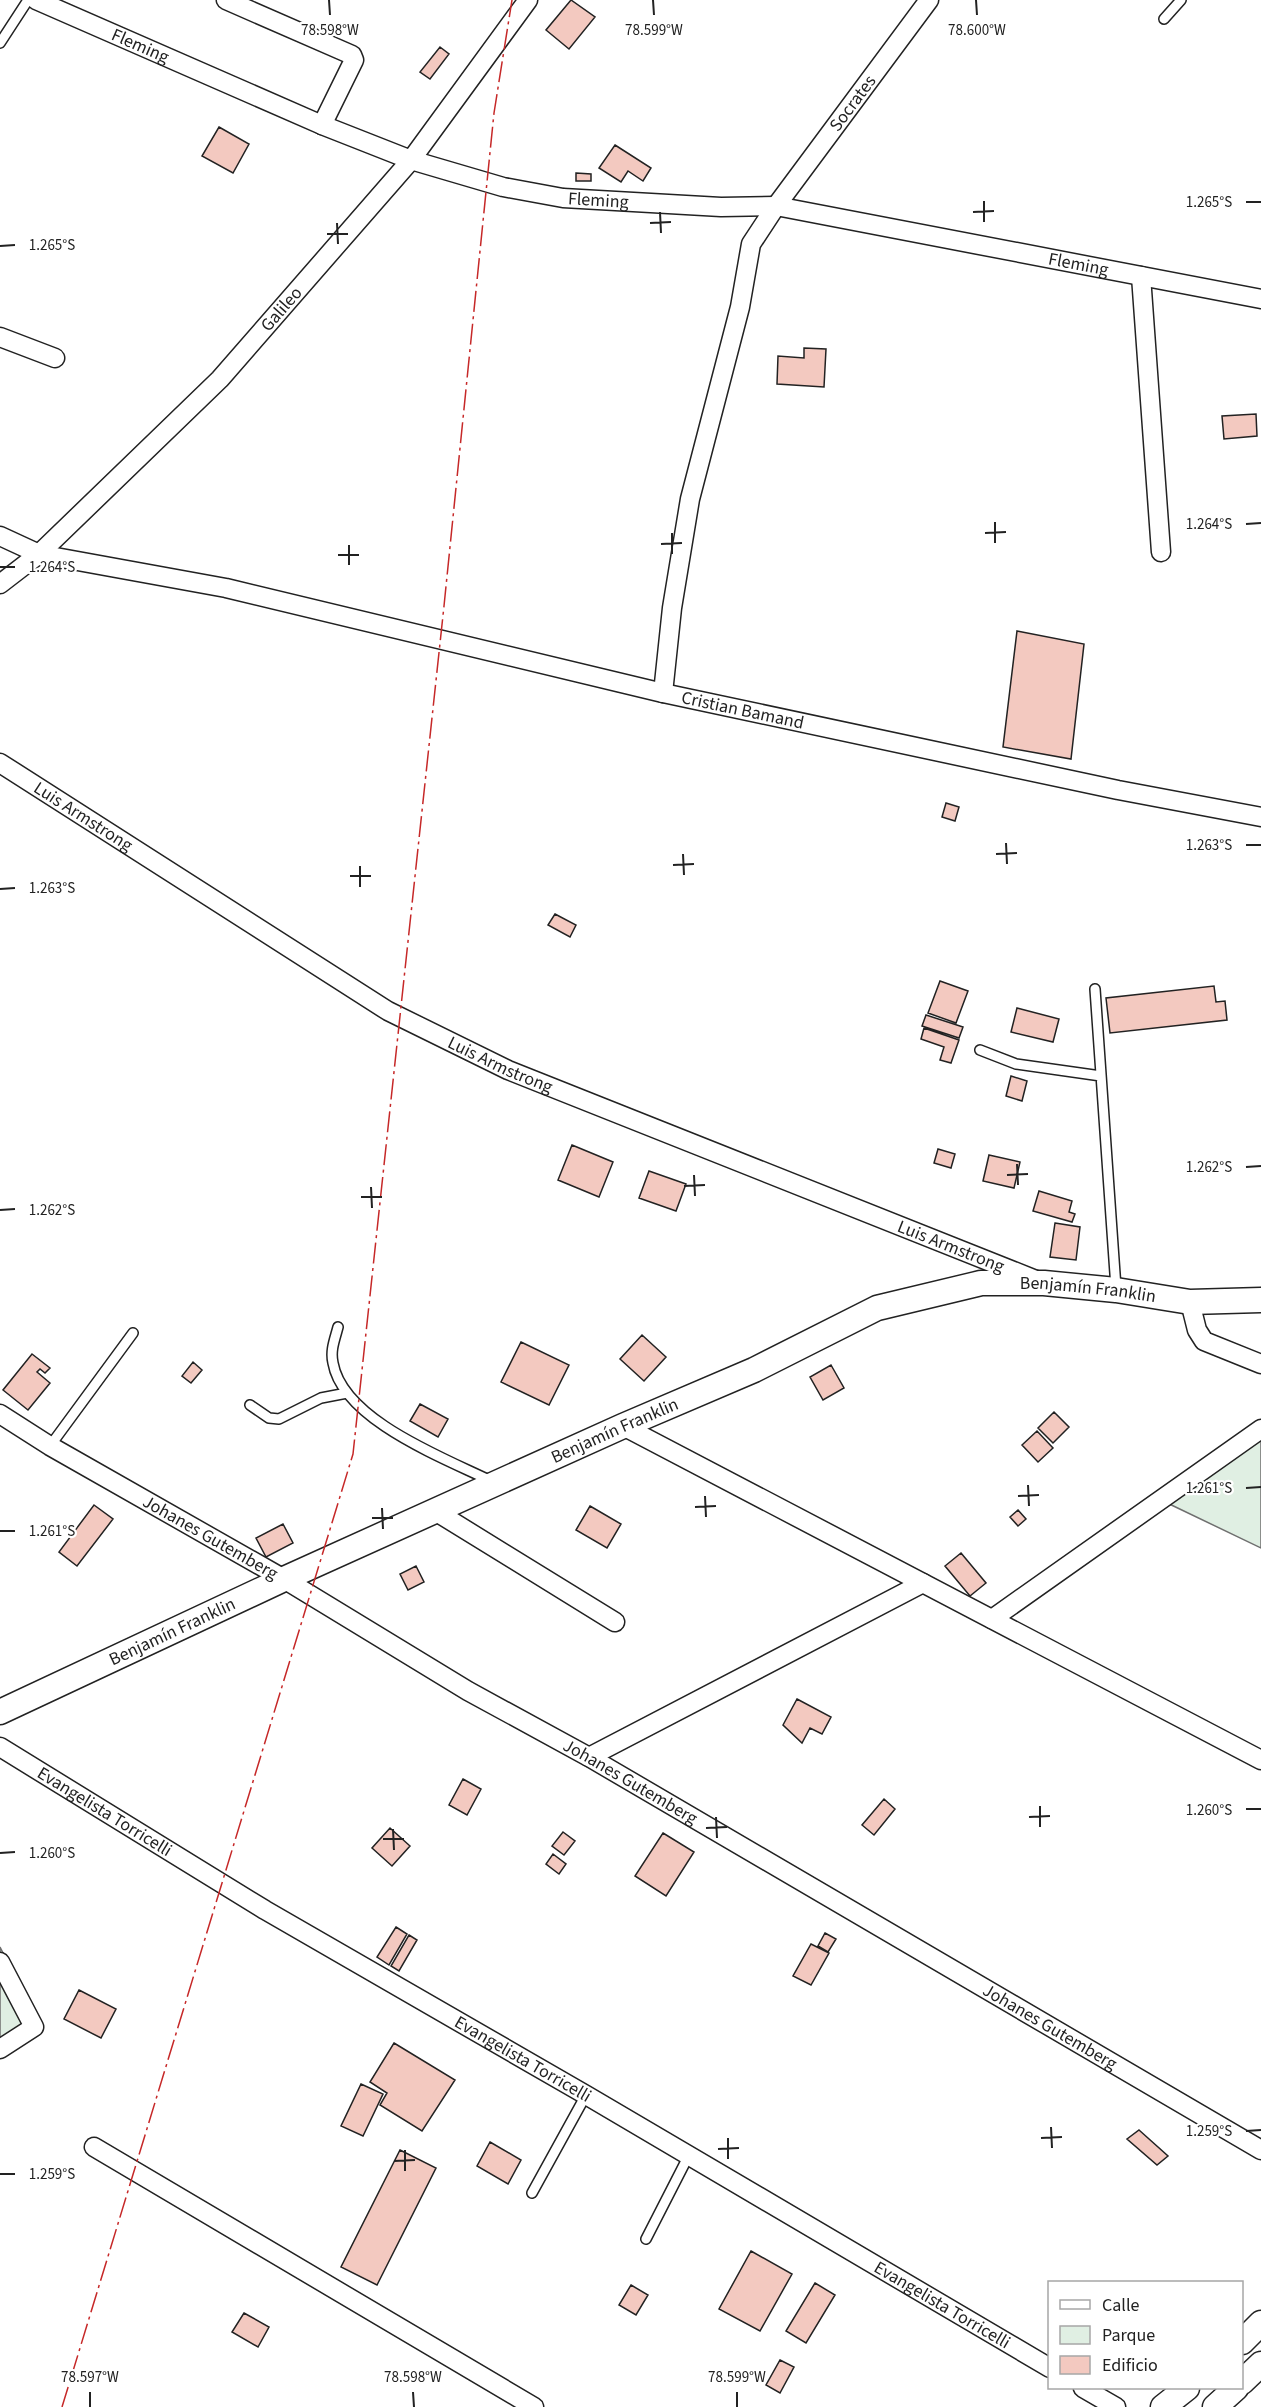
<svg xmlns="http://www.w3.org/2000/svg" width="1261" height="2407" font-family="'Source Sans 3',sans-serif">
<rect width="100%" height="100%" fill="#fff"/>
<path fill="#e0efe3" stroke="#6f6f6f" stroke-width="1.5" d="M1261,1429V1548L1161,1500Z
M0,1947L39,2023L0,2043Z"/>
<path fill="#f3c9c0" stroke="#222" stroke-width="1.5" d="M571,0L595,17L569,49L546,30Z
M440,47L449,54L430,79L420,72Z
M219,127L249,144L233,173L202,156Z
M615,145L651,168L643,181L628,171L621,182L599,168Z
M576,173L591,174V181H576Z
M804,348L826,349L824,387L777,384L778,356L804,358Z
M1256,414L1257,436L1224,439L1222,416Z
M1017,631L1084,644L1071,759L1003,747Z
M946,803L959,807L955,821L942,817Z
M555,914L576,925L570,937L548,925Z
M940,981L968,991L956,1023L928,1013Z
M1214,986L1216,1002L1225,1001L1227,1020L1110,1033L1106,998Z
M1017,1008L1059,1019L1053,1042L1011,1032Z
M926,1015L963,1027L959,1038L922,1026Z
M924,1028L959,1040L951,1063L940,1060L944,1047L921,1039Z
M1011,1076L1027,1081L1022,1101L1006,1096Z
M572,1145L613,1162L599,1197L558,1180Z
M938,1149L955,1154L951,1168L934,1163Z
M989,1155L1020,1162L1014,1188L983,1181Z
M649,1171L686,1184L676,1211L639,1198Z
M1039,1191L1072,1201L1069,1212L1075,1214L1072,1222L1033,1211Z
M1055,1223L1080,1227L1076,1260L1050,1257Z
M642,1335L666,1357L644,1381L620,1359Z
M521,1342L569,1365L549,1405L501,1382Z
M32,1354L50,1368L45,1373L40,1369L37,1372L50,1383L28,1410L3,1390Z
M193,1362L202,1370L191,1383L182,1376Z
M831,1365L844,1388L823,1400L810,1377Z
M420,1404L448,1419L438,1437L410,1421Z
M1054,1412L1069,1427L1053,1443L1038,1428Z
M1037,1431L1053,1448L1038,1462L1022,1445Z
M94,1505L113,1519L77,1566L59,1552Z
M590,1506L621,1524L607,1548L576,1530Z
M1018,1510L1026,1519L1018,1526L1010,1517Z
M283,1524L293,1543L266,1557L256,1538Z
M961,1553L986,1583L970,1596L945,1566Z
M416,1566L424,1582L408,1590L400,1574Z
M797,1699L831,1717L822,1734L810,1728L802,1743L783,1725Z
M463,1779L481,1789L467,1815L449,1805Z
M884,1799L895,1809L874,1835L862,1825Z
M390,1828L410,1846L392,1866L372,1848Z
M563,1832L575,1841L564,1855L552,1846Z
M663,1833L694,1852L666,1896L635,1876Z
M553,1854L566,1864L559,1874L546,1864Z
M396,1927L407,1934L389,1965L377,1957Z
M825,1933L836,1939L828,1952L818,1946Z
M409,1935L417,1940L399,1971L391,1966Z
M811,1944L829,1953L811,1985L793,1976Z
M79,1990L116,2009L101,2038L64,2019Z
M394,2043L455,2080L422,2131L380,2105L387,2093L370,2082Z
M361,2084L383,2094L363,2136L341,2126Z
M1139,2130L1168,2156L1157,2165L1127,2139Z
M490,2142L521,2160L508,2184L477,2166Z
M400,2150L436,2168L377,2285L341,2267Z
M751,2251L792,2274L760,2331L719,2309Z
M815,2283L835,2295L806,2343L786,2331Z
M631,2285L648,2295L636,2315L619,2305Z
M244,2313L269,2327L258,2347L232,2332Z
M780,2360L794,2367L780,2393L766,2385Z"/>
<g fill="none" stroke-linecap="round" stroke-linejoin="round">
<defs>
<path id="lane" d="M1164,19L1181,0
M0,43L28,0
M1095,989L1116,1288
M980,1050L1016,1064L1101,1076
M338,1327C335,1339 330,1350 333,1363C343,1420 444,1458 491,1481
M250,1405L269,1418L279,1419L321,1398L347,1393
M50,1446L133,1333
M532,2193L586,2095
M646,2239L689,2155"/>
<g id="street">
<path id="s1" d="M36,0L322,125L411,160L503,187L563,198L721,207L776,206L1261,299"/>
<path d="M226,0L352,55L354,60L322,125"/>
<path d="M1141,276L1161,552"/>
<path d="M0,337L55,358"/>
<path id="s2" d="M0,536L39,554L226,588L663,693L1118,790L1261,817"/>
<path id="s3" d="M0,584L39,554L220,379L411,160L528,0"/>
<path id="s4" d="M663,693L672,608L690,499L740,307L751,244L776,206L929,0"/>
<path id="s5" d="M0,763L388,1011L508,1070L1036,1280"/>
<path d="M1190,1302L1197,1330L1204,1341L1261,1364"/>
<path id="s6" d="M0,1414L50,1446L284,1579L468,1691L589,1757L1261,2150"/>
<path d="M623,1426L1261,1760"/>
<path d="M435,1511L615,1622"/>
<path d="M992,1619L1261,1429"/>
<path id="s7" d="M0,1747L265,1910L586,2095L1050,2368"/>
<path d="M589,1757L923,1583"/>
<path d="M0,1962L34,2027L0,2049"/>
<path d="M94,2147L534,2407"/>
<path d="M1083,2388L1116,2407"/>
</g>
<g id="secondary">
<path id="s8" d="M0,1712L284,1579L623,1426L754,1370L877,1308L981,1283H1044L1116,1290L1190,1302L1261,1300"/>
<path d="M1242,2342L1261,2323"/>
<path d="M1242,2382L1261,2364"/>
<path d="M1163,2407L1187,2388"/>
<path d="M1215,2407L1236,2388"/>
</g>
</defs>
<use href="#lane" stroke="#222" stroke-width="12"/>
<use href="#street" stroke="#222" stroke-width="21"/>
<use href="#secondary" stroke="#222" stroke-width="27"/>
<use href="#lane" stroke="#fff" stroke-width="9"/>
<use href="#street" stroke="#fff" stroke-width="18"/>
<use href="#secondary" stroke="#fff" stroke-width="24"/>
<path stroke="#c62828" stroke-width="1.5" stroke-dasharray="21 4.5 3 4.5" stroke-linecap="butt" d="M62,2407L353,1454L444,606L494,113L512,0"/>
</g>
<path fill="none" stroke="#222" stroke-width="2" d="M329,0L330,15M653,0L654,15M976,0L977,15M984,201V222M1246,202H1261M660,212L661,233M973,212L994,211M337,223L338,244M650,223L671,222M327,234H348M0,246L15,245M995,522V543M1246,524L1261,523M672,533V554M985,533L1006,532M661,544L682,543M349,545V565M338,555H359M0,567H15M1006,843L1007,864M1246,845H1261M683,854L684,875M996,854L1017,853M673,865L694,864M360,866V887M350,876H371M0,889L15,888M1017,1164L1018,1185M1246,1167L1261,1166M694,1175L695,1196M1007,1175L1028,1174M684,1186L705,1185M371,1187L372,1208M361,1197H382M0,1210L15,1209M1028,1485L1029,1506M1246,1488L1261,1487M705,1496L706,1517M1018,1496L1039,1495M695,1507L716,1506M382,1508L383,1529M372,1518H393M0,1531H15M1040,1806V1827M1246,1809H1261M716,1817L717,1838M1029,1817L1050,1816M706,1828L727,1827M393,1829L394,1850M383,1839H404M0,1853L15,1852M1051,2127L1052,2148M1246,2131L1261,2130M728,2138V2159M1041,2138L1062,2137M718,2149L739,2148M405,2150V2171M394,2161L415,2160M0,2174H15M90,2392V2407M413,2392L414,2407M737,2392V2407"/>
<g text-anchor="middle" dominant-baseline="central" stroke-width="4.5" stroke-linejoin="round" paint-order="stroke">
<g font-size="18" fill="#222" stroke="#fff">
<text stroke="none"><textPath href="#s1" startOffset="114">Fleming</textPath></text>
<text stroke="none"><textPath href="#s4" startOffset="632">Socrates</textPath></text>
<text stroke="none"><textPath href="#s1" startOffset="600">Fleming</textPath></text>
<text stroke="none"><textPath href="#s1" startOffset="1086">Fleming</textPath></text>
<text stroke="none"><textPath href="#s3" startOffset="394">Galileo</textPath></text>
<text stroke="none"><textPath href="#s2" startOffset="764">Cristian Bamand</textPath></text>
<text stroke="none"><textPath href="#s5" startOffset="99">Luis Armstrong</textPath></text>
<text stroke="none"><textPath href="#s5" startOffset="585">Luis Armstrong</textPath></text>
<text stroke="none"><textPath href="#s5" startOffset="1071">Luis Armstrong</textPath></text>
<text stroke="none"><textPath href="#s8" startOffset="1180">Benjamín Franklin</textPath></text>
<text stroke="none"><textPath href="#s8" startOffset="676">Benjamín Franklin</textPath></text>
<text stroke="none"><textPath href="#s6" startOffset="244">Johanes Gutemberg</textPath></text>
<text stroke="none"><textPath href="#s8" startOffset="190">Benjamín Franklin</textPath></text>
<text stroke="none"><textPath href="#s6" startOffset="730">Johanes Gutemberg</textPath></text>
<text stroke="none"><textPath href="#s7" startOffset="123">Evangelista Torricelli</textPath></text>
<text stroke="none"><textPath href="#s6" startOffset="1216">Johanes Gutemberg</textPath></text>
<text stroke="none"><textPath href="#s7" startOffset="609">Evangelista Torricelli</textPath></text>
<text stroke="none"><textPath href="#s7" startOffset="1095">Evangelista Torricelli</textPath></text>
</g>
</g>
<g font-size="15" text-anchor="middle" fill="#222" stroke="#fff" stroke-width="4.5" stroke-linejoin="round" paint-order="stroke">
<text x="330" y="35">78.598°W</text>
<text x="654" y="35">78.599°W</text>
<text x="977" y="35">78.600°W</text>
<text x="1209" y="207">1.265°S</text>
<text x="52" y="250">1.265°S</text>
<text x="1209" y="529">1.264°S</text>
<text x="52" y="572">1.264°S</text>
<text x="1209" y="850">1.263°S</text>
<text x="52" y="893">1.263°S</text>
<text x="1209" y="1172">1.262°S</text>
<text x="52" y="1215">1.262°S</text>
<text x="1209" y="1493">1.261°S</text>
<text x="52" y="1536">1.261°S</text>
<text x="1209" y="1815">1.260°S</text>
<text x="52" y="1858">1.260°S</text>
<text x="1209" y="2136">1.259°S</text>
<text x="52" y="2179">1.259°S</text>
<text x="90" y="2382">78.597°W</text>
<text x="413" y="2382">78.598°W</text>
<text x="737" y="2382">78.599°W</text>
</g>
<rect x="1048" y="2281" width="195" height="108" fill="#ffffff" stroke="#a7a7a7" stroke-width="1.5"/>
<rect x="1060" y="2300" width="30" height="9" fill="#ffffff" stroke="#a7a7a7" stroke-width="1.5"/>
<text x="1102" y="2311" font-size="18" fill="#222222">Calle</text>
<rect x="1060" y="2326" width="30" height="18" fill="#e0efe3" stroke="#a7a7a7" stroke-width="1.5"/>
<text x="1102" y="2341" font-size="18" fill="#222222">Parque</text>
<rect x="1060" y="2356" width="30" height="18" fill="#f3c9c0" stroke="#a7a7a7" stroke-width="1.5"/>
<text x="1102" y="2371" font-size="18" fill="#222222">Edificio</text>
</svg>
